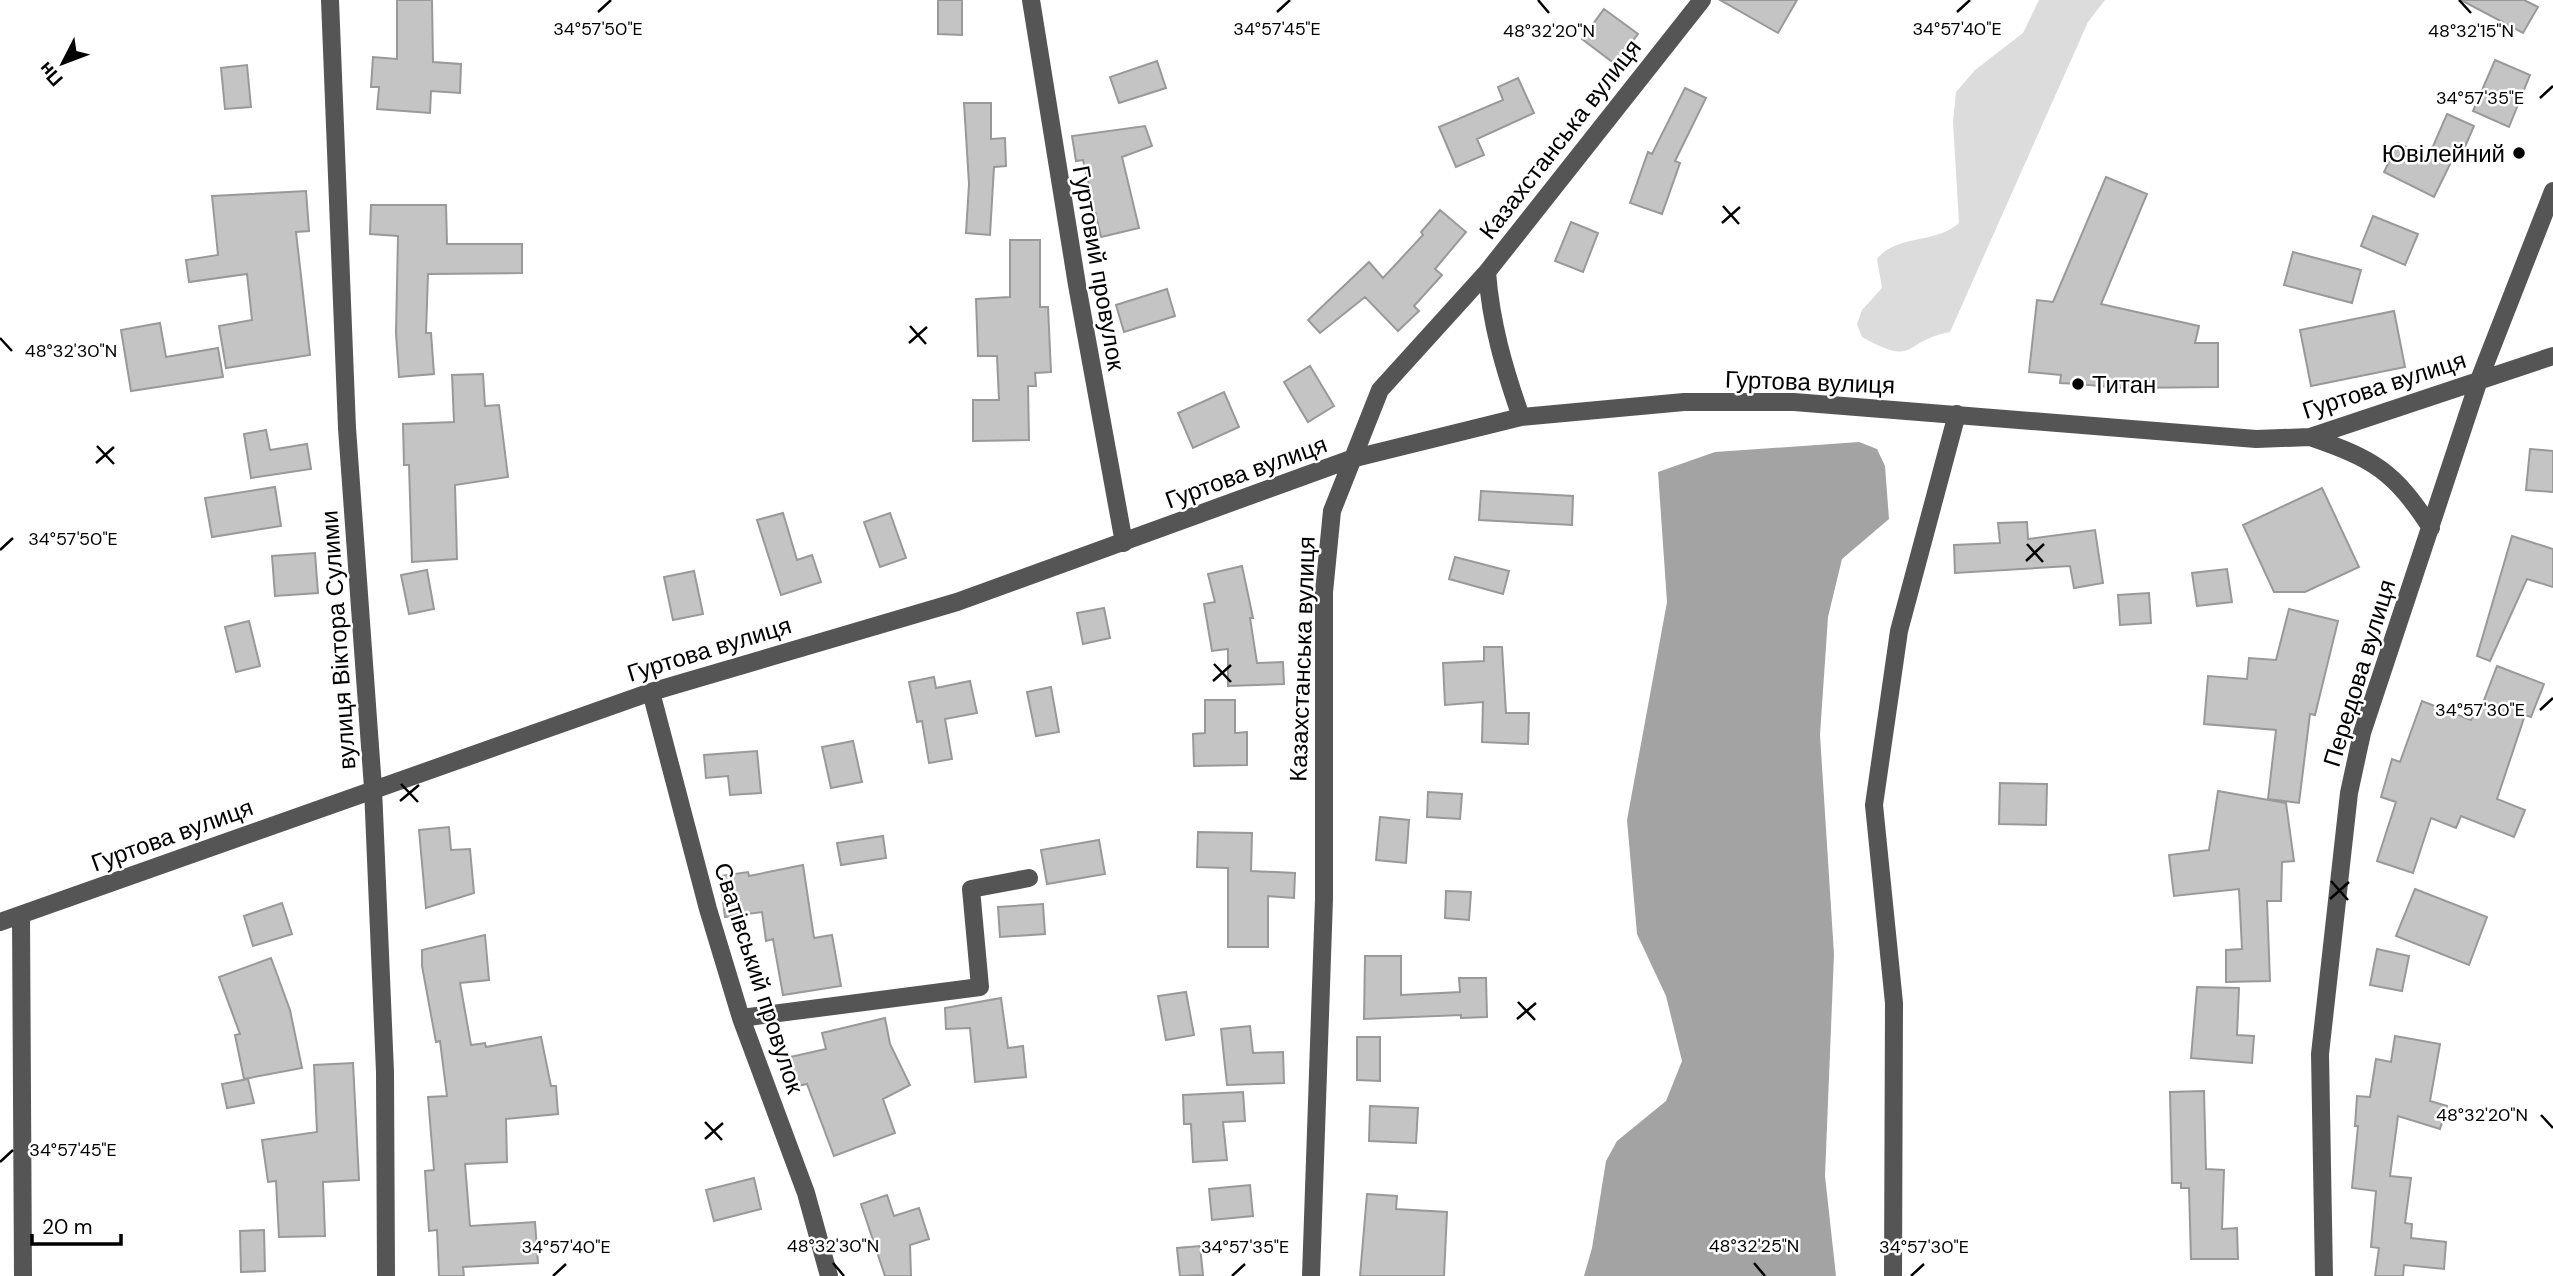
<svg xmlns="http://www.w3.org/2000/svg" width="2553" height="1276" font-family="'DM Sans',sans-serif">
<rect width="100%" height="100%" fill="#fff"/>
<path fill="#dcdcdc" d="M2039,0H2105L2088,22L1950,332C1901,341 1918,368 1862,337L1857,324L1862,310L1882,288L1877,259C1897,234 1936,244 1959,223L1953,122L1956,92L1975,70L2023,33Z"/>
<path fill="#a3a3a3" d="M1859,442L1877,449L1885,466L1889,519L1842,559L1828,617L1820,735L1834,954L1825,1176L1836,1276H1584L1592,1248L1606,1161L1617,1141L1666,1101L1682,1061L1666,996L1637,934L1627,820L1667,602L1658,472L1715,452Z"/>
<path fill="#c4c4c4" stroke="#999" stroke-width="2" d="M397,0H432L433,62L461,64L460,93L431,91L430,113L377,109L379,87H371L373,57L397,59Z
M938,0H962V35L938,34Z
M1720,0H1797L1778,33Z
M2461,0H2524L2538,7L2523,33Z
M1604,9L1638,34L1615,64L1582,39Z
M2495,60L2530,75L2509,127L2473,111Z
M1157,61L1166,88L1119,103L1110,77Z
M247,65L251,107L225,109L221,68Z
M1518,78L1534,113L1477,139L1484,155L1456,167L1439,127L1503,100L1498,87Z
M1685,88L1706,98L1675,161L1680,163L1662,214L1630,203L1648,152L1652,154Z
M964,103H991V139L1005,138L1006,166L994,167L990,235L966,233L969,184Z
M2447,114L2474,126L2461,156L2455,154L2434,197L2384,172L2398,143L2428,158Z
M1145,126L1152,146L1122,157L1139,228L1101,237L1083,160L1076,161L1072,136Z
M2106,177L2147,194L2101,304L2199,326L2195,343H2218V387L2121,388L2078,384L2060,383L2061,375L2029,372L2037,300L2053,302Z
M306,191L309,231L296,232L310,355L226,368L219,326L252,320L247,274L189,282L186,260L218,255L212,196Z
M371,205H446L447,244H522V273L428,274L426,333H431L434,374L399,377L396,333L398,236L370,234Z
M1440,210L1466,232L1435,269L1442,275L1414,306L1419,311L1398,331L1365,297L1320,333L1308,320L1369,262L1383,278L1423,235L1421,232Z
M2373,216L2418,234L2405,265L2361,246Z
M1571,222L1598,233L1583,272L1555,261Z
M1010,240H1040V307H1048L1051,372L1035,373L1036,386H1028L1029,440L973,441V400H999L997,356H978L976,299L1010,297Z
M2293,252L2361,270L2352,303L2284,285Z
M1167,289L1175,316L1124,332L1116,305Z
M2394,311L2405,367L2311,386L2300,330Z
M160,323L166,357L218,348L223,377L131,391L121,330Z
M1310,366L1334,406L1308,422L1284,382Z
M483,374L485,406L499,405L508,477L455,485L457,559L412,562L409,465H404L403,424L454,422L452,375Z
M1224,392L1239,427L1193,448L1178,413Z
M266,430L270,450L307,444L311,469L251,478L244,434Z
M2530,449L2553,451V492L2526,490Z
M275,487L281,526L212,537L205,498Z
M2322,488L2359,567L2305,592H2274L2243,525Z
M1481,491L1573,496L1572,525L1479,520Z
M783,513L797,560L812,555L821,582L781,595L757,520Z
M890,513L906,558L880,567L864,522Z
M2027,522L2028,539L2095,530L2103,583L2074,588L2070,566L1955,573L1954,545L2000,543L1998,523Z
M2512,536L2553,549V587L2527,579L2490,661L2477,656Z
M315,553L318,593L275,596L272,556Z
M1455,557L1509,571L1503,594L1449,579Z
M1242,566L1253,618H1250L1257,663L1283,662L1284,684L1228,686V649L1212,651L1204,604L1215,602L1208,574Z
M2227,569L2232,602L2197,606L2192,573Z
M427,570L434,609L409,614L401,575Z
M694,571L703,614L673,620L664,577Z
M2149,593L2151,623L2120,625L2118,595Z
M1104,608L1110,638L1083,644L1077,613Z
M2289,609L2338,621L2315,715L2310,714L2299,803L2268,799L2276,730L2204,724L2208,676L2247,679L2249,658L2276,660Z
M249,621L260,666L236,672L225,627Z
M1484,647H1502L1506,713H1529L1528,744L1482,742L1483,702L1445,705L1443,663L1484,661Z
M2497,666L2544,684L2531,717L2525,715L2497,799L2525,810L2514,837L2461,816L2456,828L2431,818L2413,873L2377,861L2396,802L2381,797L2392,759L2400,762L2422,701L2471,720L2474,714L2478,716Z
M934,677L936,688L970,681L977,713L945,719L952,759L929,763L922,721L917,722L909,682Z
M1051,687L1059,732L1036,736L1027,692Z
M1205,700H1235V733L1247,732V765L1194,766L1193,734L1205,733Z
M853,741L862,782L831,788L822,747Z
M757,751L761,793L730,795L728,776L706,778L704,755Z
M2000,783L2047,784L2046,825L1999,824Z
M2218,791L2286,803L2294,861L2282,862L2281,901H2267L2270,981L2226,982V950L2242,949L2239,889L2174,896L2169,855L2209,850Z
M1428,792L1462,794L1460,819L1427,817Z
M1380,817L1409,820L1406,863L1376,860Z
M449,827L451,850L470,849L474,893L426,908L419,830Z
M1198,832L1252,833L1251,871L1295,873L1294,898L1268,896V947H1228V868L1197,867Z
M883,836L886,858L841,865L837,843Z
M1099,840L1105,874L1047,884L1041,850Z
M803,865L814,938L832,935L841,986L783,995L773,939L766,941L762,912L725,917L720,876L748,872L749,876Z
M2415,889L2487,917L2469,965L2396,936Z
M1446,891L1471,892L1469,920L1445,918Z
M282,903L292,934L253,946L244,916Z
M1043,904L1045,934L1000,937L998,907Z
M485,935L489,980L460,983L471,1045L485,1043L486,1047L541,1037L551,1086H556L558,1114L506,1119L507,1162L465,1164L470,1226L535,1222L538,1263L463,1267L464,1276H439L437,1230L429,1231L425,1171L434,1170L428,1097L447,1096L440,1041L436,1042L422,966V950Z
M2377,949L2409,956L2402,991L2370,985Z
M1365,956H1401V995L1460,992L1459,978H1486L1487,1017L1461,1018V1015L1364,1019Z
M271,958L290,1010L302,1068L244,1079L235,1035L240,1034L219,977Z
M2197,987L2239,988L2237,1035L2254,1036L2252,1063L2191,1058Z
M1186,992L1194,1035L1166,1040L1158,996Z
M1001,998L1008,1048L1023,1046L1026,1077L975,1082L970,1028L946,1029L945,1008Z
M885,1018L890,1044L910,1085L883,1099L895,1133L834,1156L807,1084L797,1086L790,1057L826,1049L822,1033Z
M1250,1026L1253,1053L1283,1052L1284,1083L1227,1085L1221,1029Z
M2395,1036L2440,1044L2430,1101L2447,1106L2440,1129L2398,1116L2390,1176L2411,1178L2405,1223L2412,1224L2411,1238L2446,1242L2444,1269L2404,1265L2403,1276H2375L2379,1248L2371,1247L2376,1191L2352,1188L2358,1126H2355L2357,1096L2370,1097L2376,1059L2391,1062Z
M1357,1037H1380V1081L1357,1080Z
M353,1063L359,1180L323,1182L325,1236L279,1237L276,1181L268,1182L262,1140L317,1132L314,1065Z
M248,1079L254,1103L227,1108L222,1084Z
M2204,1091L2206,1169L2224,1170L2222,1229L2237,1228L2238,1259H2191L2189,1188H2181V1183H2172L2170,1092Z
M1243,1092L1245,1121L1223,1122L1227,1160L1193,1162L1191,1124H1184L1183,1095Z
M1370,1106L1418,1108L1416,1143L1369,1141Z
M754,1178L761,1209L714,1221L706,1190Z
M1250,1185L1253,1216L1212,1220L1209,1189Z
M1367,1194L1397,1196L1396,1209L1447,1212L1444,1276H1360Z
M887,1195L894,1216L919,1208L929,1239L910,1245L911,1276H885L861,1204Z
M264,1230L265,1271L241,1272L240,1231Z
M1200,1246L1203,1275L1180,1276L1177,1248Z"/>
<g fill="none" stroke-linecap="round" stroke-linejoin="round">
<path stroke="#555" stroke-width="18" d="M330,0L347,428L373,788L385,1072L386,1276
M1031,0L1077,285L1124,543
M1487,272C1491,324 1504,368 1521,417
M2310,437C2374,459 2394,471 2431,528
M651,692L708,909L741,1018L806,1193L829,1276
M21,915L23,1276
M0,922L651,692L957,602L1351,459L1521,417L1684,402H1794L2256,439L2310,437L2553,356
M741,1018L980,987L971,889L1029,878
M1311,1276L1324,899V592L1332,511L1380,390L1487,272L1702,0
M1893,1276L1894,1003L1874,805L1899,631L1957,414
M2324,1276L2320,1054L2349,793L2362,733L2479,380L2553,191"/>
</g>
<path fill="none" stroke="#000" stroke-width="2.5" d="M1538,0L1549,13M2459,0L2471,13M598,12L611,0M1277,12L1290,0M1957,12L1970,0M2540,98L2553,86M1723,206L1739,224M1722,223L1740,207M910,326L926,344M0,338L12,351M909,343L927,327M97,446L114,464M96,463L114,447M2027,544L2043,562M0,550L13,538M2026,561L2044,544M1214,664L1231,682M1213,681L1231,665M2540,710L2553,698M401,784L418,802M400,801L419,785M2331,881L2348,900M2330,899L2349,882M1518,1002L1535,1020M1517,1019L1536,1003M2541,1115L2553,1128M705,1122L722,1140M705,1139L723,1123M0,1162L13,1150M833,1263L844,1276M1754,1263L1765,1276M553,1276L566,1264M1232,1276L1245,1264M1911,1276L1924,1264"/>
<g fill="#000" stroke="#fff" stroke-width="2.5">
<circle cx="2519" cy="153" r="7"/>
<circle cx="2078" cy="384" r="7"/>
</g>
<g text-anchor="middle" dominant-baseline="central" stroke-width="5" stroke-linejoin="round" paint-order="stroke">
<g font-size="24" fill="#000" stroke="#fff">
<text transform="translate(1560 139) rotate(-52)">Казахстанська вулиця</text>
<text transform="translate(1099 268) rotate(80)">Гуртовий провулок</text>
<text transform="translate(1810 382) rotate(2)">Гуртова вулиця</text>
<text transform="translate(2384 385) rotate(-18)">Гуртова вулиця</text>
<text transform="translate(1246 472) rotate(-20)">Гуртова вулиця</text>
<text transform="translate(338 640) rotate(-94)">вулиця Віктора Сулими</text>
<text transform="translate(709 649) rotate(-17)">Гуртова вулиця</text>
<text transform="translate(1302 659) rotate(-88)">Казахстанська вулиця</text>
<text transform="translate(2359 673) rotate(-73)">Передова вулиця</text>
<text transform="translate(172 835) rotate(-20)">Гуртова вулиця</text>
<text transform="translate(759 978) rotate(72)">Сватівський провулок</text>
</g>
<g font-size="24" fill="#000" stroke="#fff" text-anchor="end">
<text x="2505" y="153">Ювілейний</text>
<text x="2092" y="384" text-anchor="start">Титан</text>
</g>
</g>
<g font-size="18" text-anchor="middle" fill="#000" stroke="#fff" stroke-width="5" stroke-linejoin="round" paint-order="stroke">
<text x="598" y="35">34°57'50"E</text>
<text x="1277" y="35">34°57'45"E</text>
<text x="1957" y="35">34°57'40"E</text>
<text x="1549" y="37">48°32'20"N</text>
<text x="2471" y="37">48°32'15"N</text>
<text x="2480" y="104">34°57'35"E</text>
<text x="71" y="357">48°32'30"N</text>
<text x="73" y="545">34°57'50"E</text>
<text x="2480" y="716">34°57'30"E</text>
<text x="2482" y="1121">48°32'20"N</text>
<text x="73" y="1156">34°57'45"E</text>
<text x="833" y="1252">48°32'30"N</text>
<text x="1754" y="1252">48°32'25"N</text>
<text x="566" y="1253">34°57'40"E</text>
<text x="1245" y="1253">34°57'35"E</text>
<text x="1924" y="1253">34°57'30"E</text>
</g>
<g transform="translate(63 63) rotate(228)" stroke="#ffffff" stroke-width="5" paint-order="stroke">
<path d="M0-5L12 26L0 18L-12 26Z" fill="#000000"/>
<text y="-10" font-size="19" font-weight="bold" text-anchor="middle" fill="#000000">Пн</text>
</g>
<path d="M32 1234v10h89v-10" fill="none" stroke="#000000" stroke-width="3.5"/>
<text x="42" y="1234" font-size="21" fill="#000000" stroke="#ffffff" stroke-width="5" paint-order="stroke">20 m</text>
</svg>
